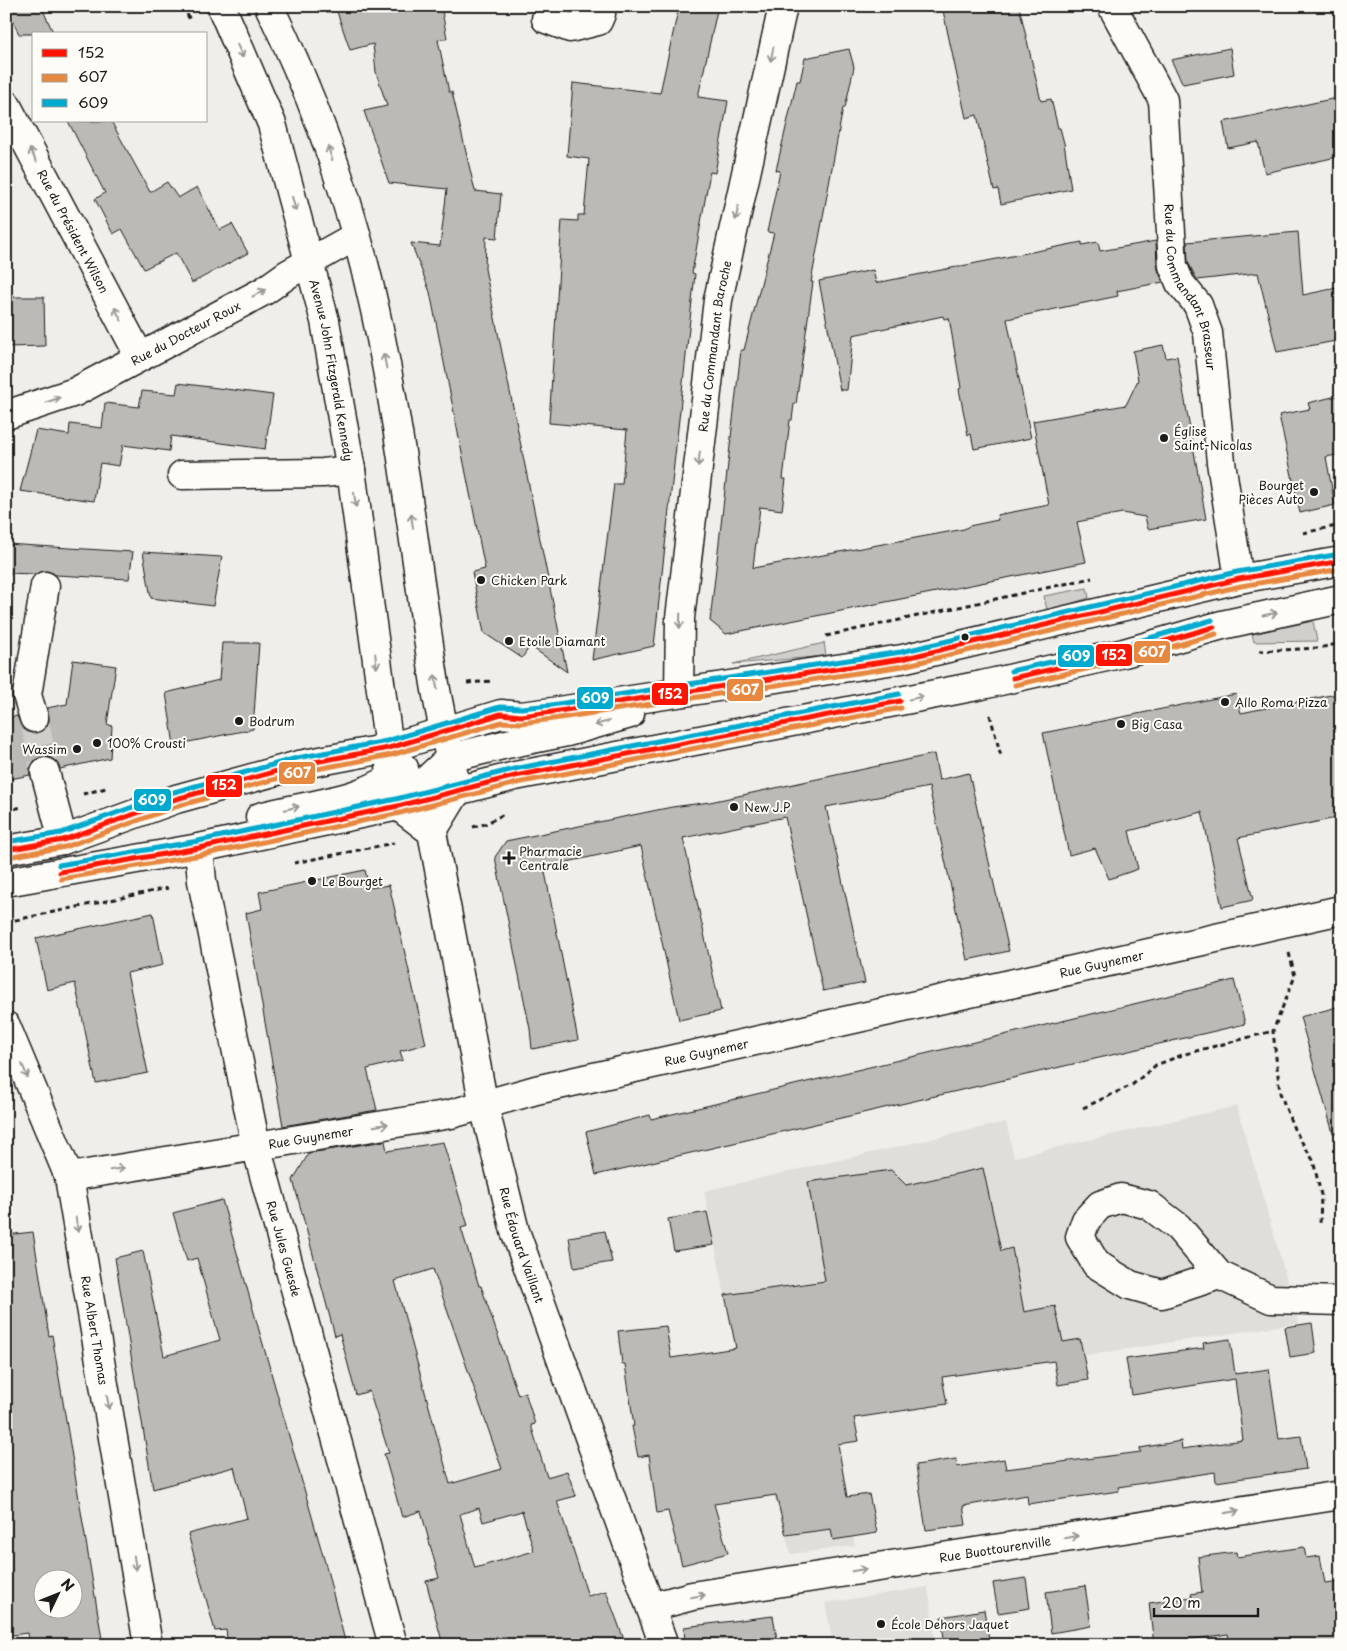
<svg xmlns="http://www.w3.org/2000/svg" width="1347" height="1651" font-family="'Playpen Sans',sans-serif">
<rect width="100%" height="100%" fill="#f0eeea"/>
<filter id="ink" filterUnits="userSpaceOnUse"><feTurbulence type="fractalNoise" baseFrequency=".02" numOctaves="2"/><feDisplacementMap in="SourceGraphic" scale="10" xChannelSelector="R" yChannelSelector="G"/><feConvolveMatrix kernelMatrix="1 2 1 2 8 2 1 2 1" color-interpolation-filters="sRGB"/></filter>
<g filter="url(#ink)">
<path fill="#e0deda" d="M1237,1106L1299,1323L830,1394L855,1546L791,1554L747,1406L704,1191L1006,1122L1014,1157Z
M928,1587L936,1645H833L825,1603Z"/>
<path fill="#d0cfcc" stroke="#767674" d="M1087,588L1089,598L1047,611L1044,596Z
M1313,621L1317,641L1254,642L1252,634Z
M824,642L826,656L733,664L824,643Z"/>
<path fill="#bbbab6" stroke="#1c1c1c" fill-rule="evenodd" d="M6,6H41L54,34H19Z
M335,6H441L447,38L438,40L449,92H452L475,191L501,194L497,238L486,237L485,269L567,672L530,646L522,658L484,633L472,572L485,569L430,292L411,243L440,246L447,189L389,183L364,111L387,106L376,72L373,44L350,50Z
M679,6H718L698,97L728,101L715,173L710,172L692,273L695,274L654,646L592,660L614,484H622L627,430L549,423L562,220L578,221V215H584L589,159L567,156L573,83L660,93Z
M942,6H1019L1041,101L1051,99L1058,128H1060L1064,143L1071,189L1001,204L998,189L994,190L977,115L966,118Z
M1230,48L1234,74L1183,84L1171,60Z
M849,49L854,67L845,108H843L811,282H813L796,404H794L792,420H790L783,479H786L782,510L760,507L753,568L964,529L969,526L998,520L997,515L1049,505L1033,421L1126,405L1138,380L1133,351L1163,345L1166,358L1177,356L1206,519L1148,529L1145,517L1122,513L1077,522L1086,562L726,634L710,621L741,350H744L774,233L767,232L780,171L776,170L797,81H800L805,58Z
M1341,97V156L1265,173L1258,142L1228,148L1223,122Z
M68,121H111L150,192L167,182L178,198L197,187L220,230L232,224L248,253L192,283L176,253L144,269L122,229L113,234L95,199L105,193Z
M1298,232L1303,295L1341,287V340L1277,352L1258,273L1197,280L1188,262L1187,242Z
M1156,241L1157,267L1163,282L1117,291L1118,296L1007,319L1031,438L974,449L971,434L968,435L959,389L961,388L949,318L944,319L943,316L853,335L847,390H840L819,281L873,270L876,283L1082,242V245L1098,242L1100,251Z
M6,297H44L45,346L6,347Z
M178,383L273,395L265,449L171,436L169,451L123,445L119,466L100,463L94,501L20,491L36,430L69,435L70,424L102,428L105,403L139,407L142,391L176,394Z
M1341,395V454L1326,457L1335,505L1300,513L1279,415L1310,409L1308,403Z
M6,544L133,552L129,579L56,575L47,571L35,574L6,573Z
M143,552L222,557L213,606L151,598Z
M222,643H259L253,729L174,745L166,693L219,680Z
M73,660L116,666L107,724L112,726L110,758L60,769L56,761L49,757H41L34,761L30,768V775L6,780V718L17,716L23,729L30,733H38L45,729L49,721L47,708L67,704Z
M1341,693V817L1238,838L1253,900L1222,907L1202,812L1129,831L1138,869L1109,879L1095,848L1069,855L1043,733L1236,694L1241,713Z
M934,754L939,780L969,773L1009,951L967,960L929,787L826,807L865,983L823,991L785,817L683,838L721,1011L679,1020L641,846L544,867L578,1040L532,1049L530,1029L495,857L506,841L672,807L710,802Z
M365,870L369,888L389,885L426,1044L400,1051L403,1060L367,1069L377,1110L283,1126L246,913L262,909L259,892Z
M153,913L163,965L127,973L148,1073L96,1083L75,983L47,990L36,938Z
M1234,980L1245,1024L596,1175L586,1132L650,1115L651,1119L702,1107Z
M1341,1006V1132L1333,1133L1300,1017Z
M385,1141L387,1151L443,1142L468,1226L461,1228L479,1286H481L518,1395L525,1392L535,1424L531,1425L547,1477L567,1471L576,1496L557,1501L588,1596L606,1591L626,1645H443L426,1581L439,1578L421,1511L402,1517L384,1454L389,1453L369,1391L356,1395L340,1334L335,1336L293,1180L309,1153ZM433,1269L502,1469L450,1484L395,1281ZM479,1508L483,1522L522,1511L534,1551L475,1568L460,1514Z
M983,1168L1001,1251L1012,1248L1024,1312L1055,1306L1063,1342L1080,1339L1088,1380L1058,1385L1054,1361L942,1377L947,1404L854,1418L859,1441L838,1444L847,1497L869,1494L877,1533L833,1540L831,1529L786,1535L776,1495L714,1504L728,1553L682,1565L668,1511L657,1513L649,1455L638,1457L632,1426H634L625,1364H622L618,1331L666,1326L671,1358L736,1348L725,1295L825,1281L808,1182L891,1170L906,1185Z
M222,1200L326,1566L346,1645H228L226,1630L215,1631L188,1534L247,1518L234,1467L153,1489L115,1258L143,1251L164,1356L220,1340L197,1258L187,1261L173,1213Z
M707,1212L714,1245L674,1251L668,1219Z
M605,1231L612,1262L574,1268L569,1237Z
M33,1232L49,1336L52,1335L103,1645H29L27,1633L6,1636V1235ZM42,1578H72V1608H42Z
M1312,1323L1316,1353L1290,1357L1285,1327Z
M1230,1339L1235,1374L1269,1369L1279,1439L1301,1436L1306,1469L1216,1482L1215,1472L1118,1487L1119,1491L1028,1504L1027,1495L963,1506L966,1525L926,1530L916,1465L956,1459L957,1467L1004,1459L1006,1469L1141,1452L1140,1448L1181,1441L1182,1449L1243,1440L1235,1379L1132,1395L1126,1359L1204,1348L1203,1343Z
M1304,1547L1306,1558L1320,1556L1325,1583L1341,1581V1645H1230L1228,1634L1154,1645L1149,1603L1192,1597L1191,1594L1202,1592L1198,1557L1236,1552L1237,1557Z
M1026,1578L1030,1608L998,1613L993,1583Z
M1085,1586L1091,1626L1051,1633L1046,1592Z
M984,1610L990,1645H945L941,1617Z
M773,1616L778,1645H685L684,1627Z"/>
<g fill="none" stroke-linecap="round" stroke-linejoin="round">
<path stroke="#d0cecb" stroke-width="28" stroke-dasharray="28 14" stroke-linecap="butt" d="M34,718L45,772"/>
<defs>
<g id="minor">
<path id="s1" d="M1112,6L1163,100L1173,266L1180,283L1198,305L1208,333L1221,462L1239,579"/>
<path d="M546,19L570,28L598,21L601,14L600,6"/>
<path id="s2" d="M6,104L140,357"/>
<path id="s3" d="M6,415L75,392L264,291L288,274L356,236"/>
<path d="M182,475L323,473L351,470"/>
<path id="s4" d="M679,692L680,618L718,300L783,6"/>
<path d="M34,718L27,695L45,586"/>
<path d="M45,772L63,840"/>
<path id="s5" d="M457,791L432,832L484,1106L515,1231L664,1645"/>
<path d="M398,806L432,832"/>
<path id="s6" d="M199,848L202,881L256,1146L393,1645"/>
<path id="s7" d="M6,1026L69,1177L148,1645"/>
<path id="s8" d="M69,1177L451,1114L536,1090L1341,910"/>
<path d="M1219,1275L1162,1294L1130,1285L1096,1264L1080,1237L1086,1220L1100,1205L1121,1198L1149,1205L1178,1227L1219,1275L1271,1299L1341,1301"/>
<path id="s9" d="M651,1607L692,1596L1341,1495"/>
</g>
<g id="major">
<path id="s10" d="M221,6L272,124L325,321L351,470L389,748L391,779L398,806"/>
<path d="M269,6C316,102 352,205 375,310C402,433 415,559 435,684C441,720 450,756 457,791"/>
<path d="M401,804L450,758L507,744L567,732L630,714"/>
<path d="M260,817C307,804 366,802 404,768"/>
<path d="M6,850L63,840L176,799L299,765L389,748L501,714L521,716L552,712L902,659L1239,579L1341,561"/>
<path d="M6,882L199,848L398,806L515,776L982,685L1124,653L1222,625L1341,599"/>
</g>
</defs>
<use href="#minor" stroke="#1c1c1c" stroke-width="31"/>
<use href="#major" stroke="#1c1c1c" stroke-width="31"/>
<path stroke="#1c1c1c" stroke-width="3" stroke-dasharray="5 4" stroke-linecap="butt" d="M183,6L190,20
M1303,533L1341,525
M826,636L1092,578
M1259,651L1319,648L1341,643
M467,683L493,681
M990,715L1001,756
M83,794L106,788
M6,810L23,807
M473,827L485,824L506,813
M294,863L394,843
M6,922L168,888
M1289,953L1295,976L1273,1031L1280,1093L1294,1129L1313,1160L1321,1195L1320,1225
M1083,1108L1132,1085L1156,1065L1185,1054L1273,1031"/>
<use href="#minor" stroke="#fdfcf7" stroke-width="28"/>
<use href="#major" stroke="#fdfcf7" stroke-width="28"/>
<defs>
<path id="bus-1" d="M1013,678L1124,653L1214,627
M6,850L63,840L176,799L299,765L389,748L501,714L521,716L552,712L902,659L1239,579L1341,561
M60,872L199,848L398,806L515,776L900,701"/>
<path id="bus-2" d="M1015,685L1126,660L1216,634
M7,857L65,847L178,806L301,772L391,755L502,722L521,723L553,719L903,666L1241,586L1341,569
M61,879L201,855L400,813L517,783L901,708"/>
<path id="bus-3" d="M1011,671L1122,646L1212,620
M6,842L61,833L174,792L297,758L387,741L500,707L521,708L551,705L901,652L1237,572L1340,554
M59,865L198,841L396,799L514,769L899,694"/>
</defs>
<use href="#bus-1" stroke="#fdfcf7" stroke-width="9"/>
<use href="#bus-2" stroke="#fdfcf7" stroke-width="9"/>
<use href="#bus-3" stroke="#fdfcf7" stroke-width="9"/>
<use href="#bus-1" stroke="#ff1400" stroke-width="5"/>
<use href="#bus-2" stroke="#e78841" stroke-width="5"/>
<use href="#bus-3" stroke="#00a9ce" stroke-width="5"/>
</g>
<defs><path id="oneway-shaft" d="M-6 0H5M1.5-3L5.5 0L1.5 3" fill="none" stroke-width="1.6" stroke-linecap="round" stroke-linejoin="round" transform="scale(1.25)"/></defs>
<g stroke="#989794">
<use href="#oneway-shaft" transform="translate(240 51) rotate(66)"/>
<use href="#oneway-shaft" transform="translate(772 54) rotate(102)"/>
<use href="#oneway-shaft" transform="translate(330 153) rotate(-108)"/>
<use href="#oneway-shaft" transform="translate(33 155) rotate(-118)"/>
<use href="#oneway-shaft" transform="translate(294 204) rotate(75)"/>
<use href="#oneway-shaft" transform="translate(737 213) rotate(102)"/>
<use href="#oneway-shaft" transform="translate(259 293) rotate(-29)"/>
<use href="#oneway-shaft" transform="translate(118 314) rotate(-118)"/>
<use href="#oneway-shaft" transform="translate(385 361) rotate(-101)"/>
<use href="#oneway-shaft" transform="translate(53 400) rotate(-19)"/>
<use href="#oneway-shaft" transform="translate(699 459) rotate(97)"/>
<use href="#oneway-shaft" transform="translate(355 500) rotate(82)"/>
<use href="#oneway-shaft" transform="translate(412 521) rotate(-98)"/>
<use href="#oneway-shaft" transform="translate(1270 614) rotate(-12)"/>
<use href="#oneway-shaft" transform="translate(680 621) rotate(92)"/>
<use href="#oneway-shaft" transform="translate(376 661) rotate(84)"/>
<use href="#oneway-shaft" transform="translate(436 682) rotate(-99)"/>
<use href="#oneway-shaft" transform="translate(916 698) rotate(-11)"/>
<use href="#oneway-shaft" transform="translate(602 723) rotate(165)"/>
<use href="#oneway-shaft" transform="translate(292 808) rotate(-14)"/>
<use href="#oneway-shaft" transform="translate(25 1071) rotate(67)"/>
<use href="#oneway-shaft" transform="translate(381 1125) rotate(-9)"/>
<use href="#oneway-shaft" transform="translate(117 1169) rotate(-9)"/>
<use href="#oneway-shaft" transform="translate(77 1225) rotate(80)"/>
<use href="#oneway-shaft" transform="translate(108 1402) rotate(80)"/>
<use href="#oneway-shaft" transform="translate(1232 1512) rotate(-9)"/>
<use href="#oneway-shaft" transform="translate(1071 1537) rotate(-9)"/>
<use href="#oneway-shaft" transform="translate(135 1563) rotate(81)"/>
<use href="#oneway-shaft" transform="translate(859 1570) rotate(-9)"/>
<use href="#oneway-shaft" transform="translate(698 1596) rotate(-10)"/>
</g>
</g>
<g fill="#1c1c1c" stroke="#fdfcf7" stroke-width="2">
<circle cx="1164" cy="438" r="5"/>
<circle cx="1314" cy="492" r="5"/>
<circle cx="481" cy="580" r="5"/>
<circle cx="965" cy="637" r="4.5"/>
<circle cx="509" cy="641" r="5"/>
<circle cx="1225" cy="702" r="5"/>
<circle cx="239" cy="721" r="5"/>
<circle cx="1121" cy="724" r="5"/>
<circle cx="97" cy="743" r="5"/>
<circle cx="77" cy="749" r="5"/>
<circle cx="734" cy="807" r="5"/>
<path d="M506.5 850.5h5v5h5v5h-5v5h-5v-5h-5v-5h5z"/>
<circle cx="312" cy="881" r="5"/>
<circle cx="881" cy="1624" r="5"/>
</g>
<g text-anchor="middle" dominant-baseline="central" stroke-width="4" stroke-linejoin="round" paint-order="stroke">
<g font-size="12" fill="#1c1c1c" stroke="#fdfcf7">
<text stroke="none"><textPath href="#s2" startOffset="144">Rue du Président Wilson</textPath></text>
<text stroke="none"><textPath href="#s1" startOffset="299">Rue du Commandant Brasseur</textPath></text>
<text stroke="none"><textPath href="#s3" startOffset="198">Rue du Docteur Roux</textPath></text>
<text stroke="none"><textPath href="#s4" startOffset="348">Rue du Commandant Baroche</textPath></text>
<text stroke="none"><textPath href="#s10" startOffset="382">Avenue John Fitzgerald Kennedy</textPath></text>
<text stroke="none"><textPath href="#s8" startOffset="1055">Rue Guynemer</textPath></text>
<text stroke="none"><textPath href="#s8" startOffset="650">Rue Guynemer</textPath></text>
<text stroke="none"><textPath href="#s8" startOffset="245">Rue Guynemer</textPath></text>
<text stroke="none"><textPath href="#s5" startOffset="471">Rue Édouard Vaillant</textPath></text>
<text stroke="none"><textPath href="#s6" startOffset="410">Rue Jules Guesde</textPath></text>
<text stroke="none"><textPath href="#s7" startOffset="319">Rue Albert Thomas</textPath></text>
<text stroke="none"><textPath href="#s9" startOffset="349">Rue Buottourenville</textPath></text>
</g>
<g font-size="12" fill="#1c1c1c" stroke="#fdfcf7" text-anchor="start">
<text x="1174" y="431">Église<tspan x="1174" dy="14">Saint-Nicolas</tspan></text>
<text x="1304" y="485" text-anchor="end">Bourget<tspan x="1304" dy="14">Pièces Auto</tspan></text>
<text x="491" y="580">Chicken Park</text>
<text x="519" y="641">Etoile Diamant</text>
<text x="1235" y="702">Allo Roma Pizza</text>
<text x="249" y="721">Bodrum</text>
<text x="1131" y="724">Big Casa</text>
<text x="107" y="743">100% Crousti</text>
<text x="67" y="749" text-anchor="end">Wassim</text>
<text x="744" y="807">New J.P</text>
<text x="519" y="851">Pharmacie<tspan x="519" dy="14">Centrale</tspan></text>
<text x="322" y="881">Le Bourget</text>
<text x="891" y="1624">École Dehors Jaquet</text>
</g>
</g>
<g stroke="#fdfcf7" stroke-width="2">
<rect x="1133" y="640" width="38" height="24" rx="5" fill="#e78841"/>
<rect x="1095" y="643" width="38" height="24" rx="5" fill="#ff1400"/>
<rect x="1057" y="644" width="38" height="24" rx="5" fill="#00a9ce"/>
<rect x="726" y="678" width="38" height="24" rx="5" fill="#e78841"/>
<rect x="651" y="682" width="38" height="24" rx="5" fill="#ff1400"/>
<rect x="576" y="686" width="38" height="24" rx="5" fill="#00a9ce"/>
<rect x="278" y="761" width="38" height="24" rx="5" fill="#e78841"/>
<rect x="205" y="774" width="38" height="24" rx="5" fill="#ff1400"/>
<rect x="133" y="788" width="39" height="24" rx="5" fill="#00a9ce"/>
</g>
<g font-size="14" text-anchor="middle" font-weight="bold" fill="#fff">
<text x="1152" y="657">607</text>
<text x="1114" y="660">152</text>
<text x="1076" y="661">609</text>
<text x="745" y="695">607</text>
<text x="670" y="699">152</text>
<text x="595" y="703">609</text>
<text x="297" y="778">607</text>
<text x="224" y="790">152</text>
<text x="152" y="805">609</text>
</g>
<rect width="1347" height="1651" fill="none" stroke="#fdfcf7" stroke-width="25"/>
<rect x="12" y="12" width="1322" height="1626" fill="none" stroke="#1c1c1c" stroke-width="2" filter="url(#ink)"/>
<rect x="32" y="32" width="175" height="90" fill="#fdfcf7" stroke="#a3a29f"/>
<rect x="42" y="49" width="25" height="8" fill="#ff1400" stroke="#a3a29f"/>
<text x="78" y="58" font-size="15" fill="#1c1c1c">152</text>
<rect x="42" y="74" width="25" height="8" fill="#e78841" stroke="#a3a29f"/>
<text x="78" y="82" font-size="15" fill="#1c1c1c">607</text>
<rect x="42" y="99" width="25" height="8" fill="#00a9ce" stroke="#a3a29f"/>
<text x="78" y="108" font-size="15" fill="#1c1c1c">609</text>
<g transform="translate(58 1594) rotate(47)"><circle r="24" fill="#fdfcf7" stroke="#a3a29f"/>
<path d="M0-4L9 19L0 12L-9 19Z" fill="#1c1c1c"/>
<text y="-8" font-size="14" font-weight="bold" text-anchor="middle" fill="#1c1c1c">N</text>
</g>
<path d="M1154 1608v8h104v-8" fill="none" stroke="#1c1c1c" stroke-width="2.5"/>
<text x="1162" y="1608" font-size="15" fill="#1c1c1c" stroke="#fdfcf7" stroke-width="4" paint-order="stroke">20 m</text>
</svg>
